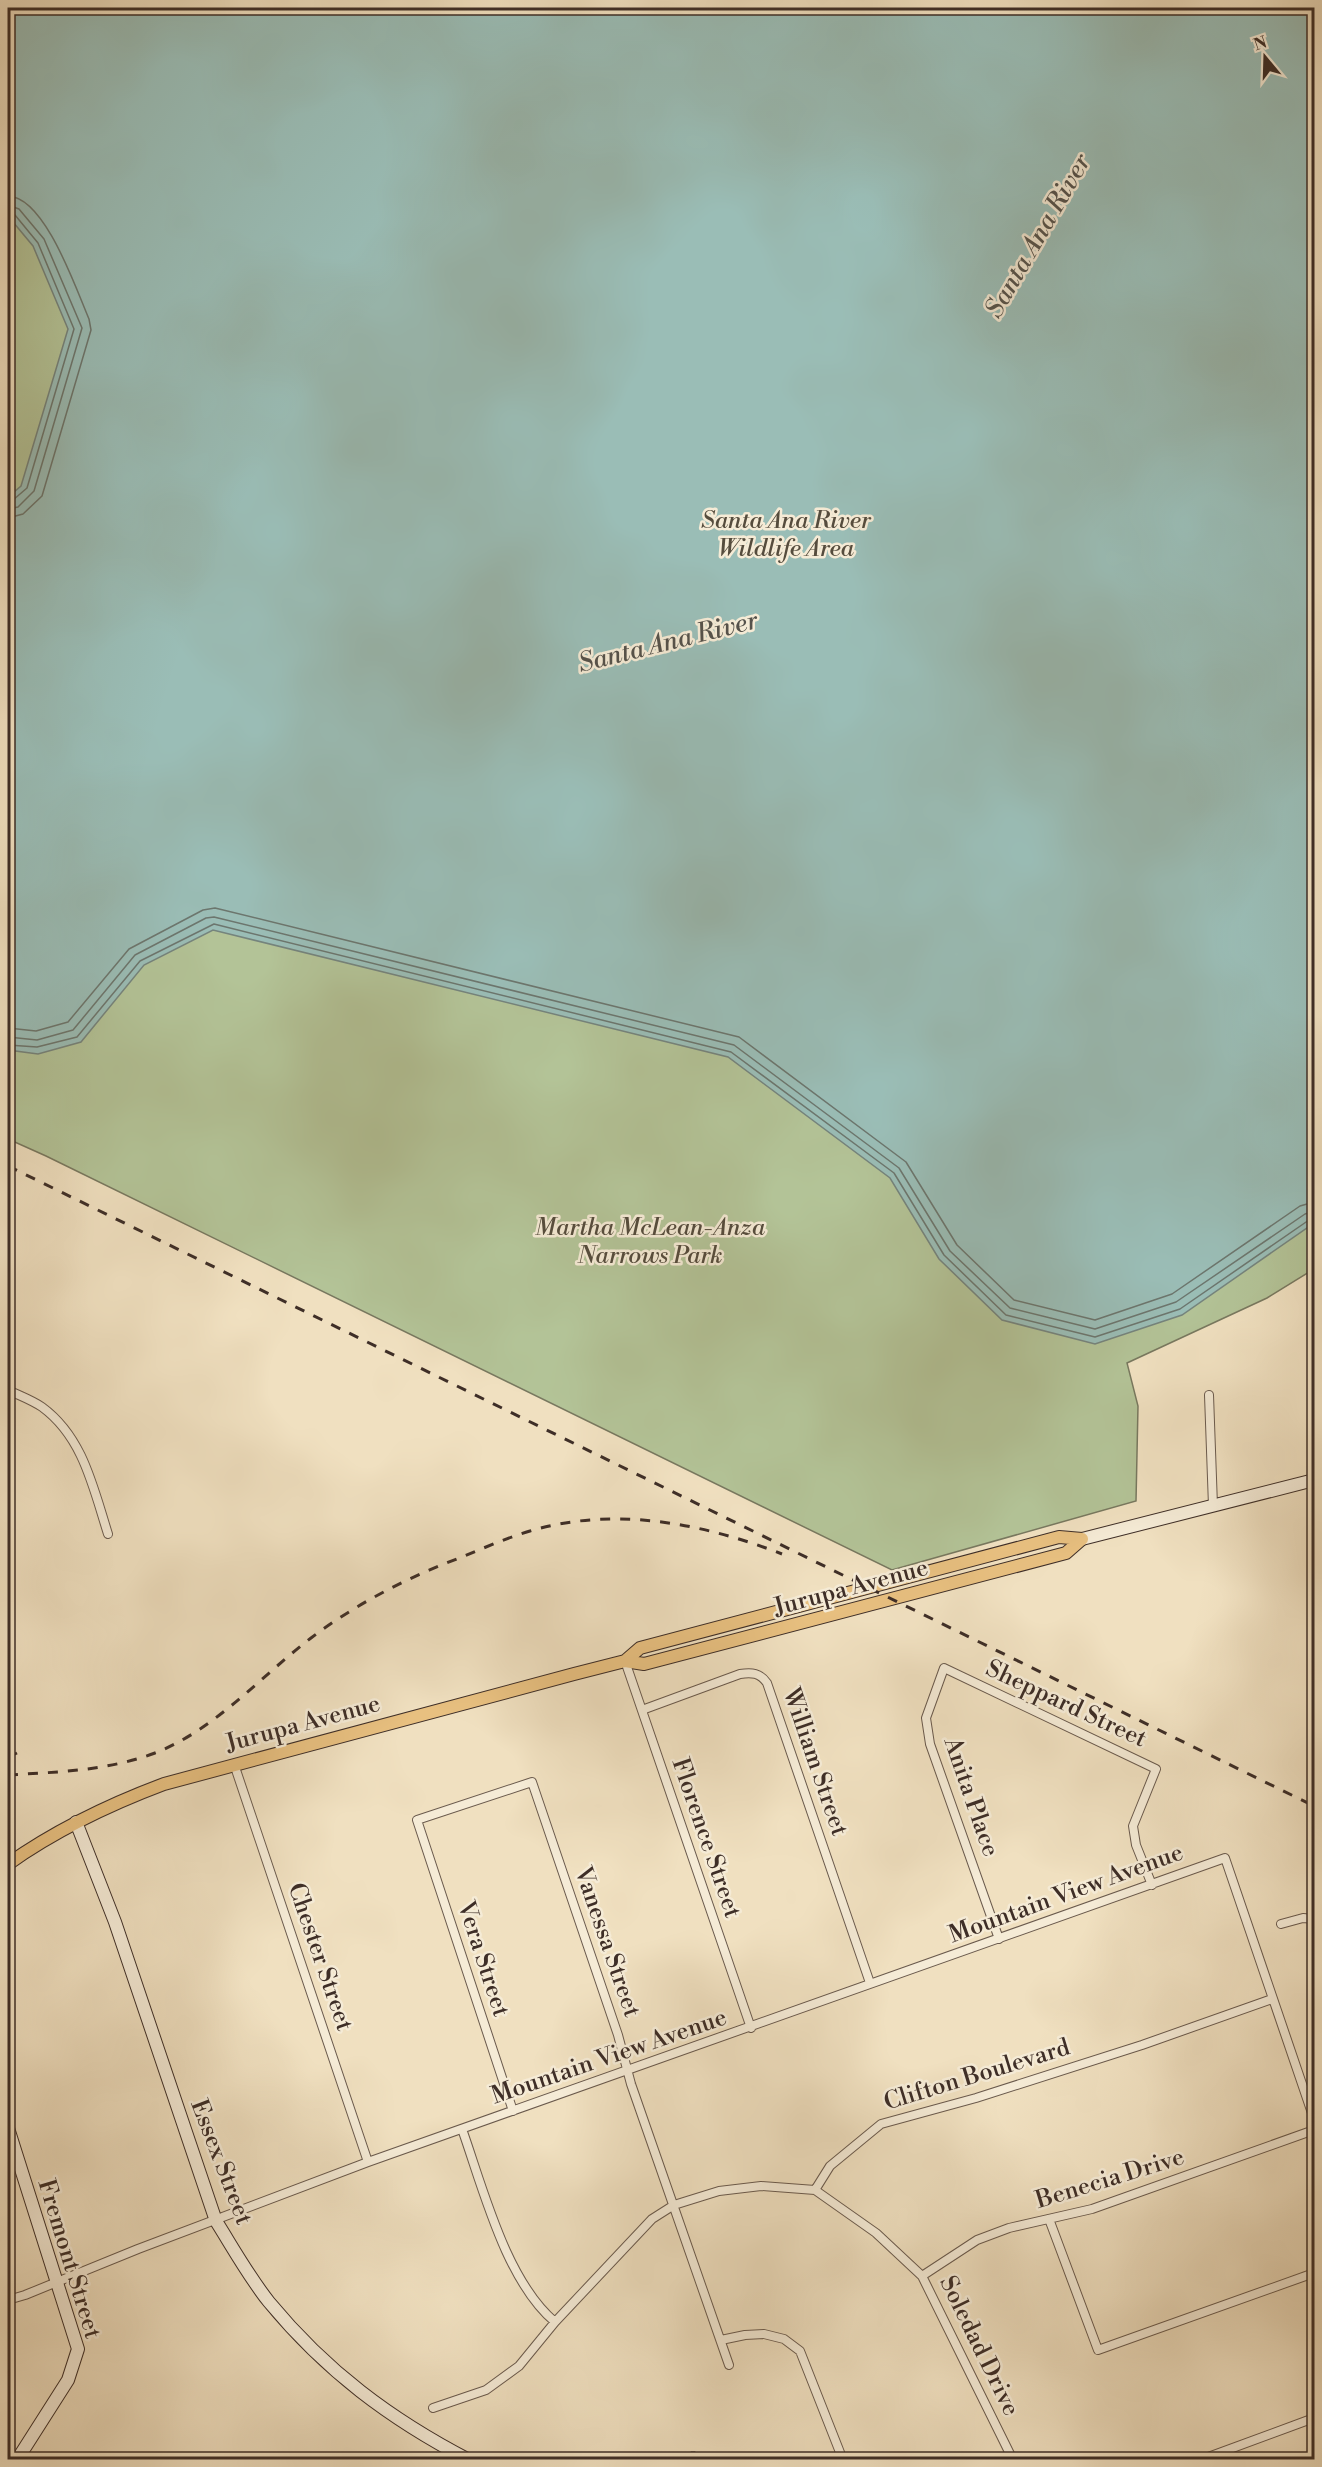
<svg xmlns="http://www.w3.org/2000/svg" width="1322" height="2467" font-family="'Libre Bodoni',serif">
<rect width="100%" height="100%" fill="#f0e0c0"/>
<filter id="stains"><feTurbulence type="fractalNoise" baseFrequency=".00333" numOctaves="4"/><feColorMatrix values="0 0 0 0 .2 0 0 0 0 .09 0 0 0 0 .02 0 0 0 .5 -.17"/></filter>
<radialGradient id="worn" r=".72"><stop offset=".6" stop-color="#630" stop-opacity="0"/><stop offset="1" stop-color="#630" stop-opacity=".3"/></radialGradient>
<path fill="#b3c397" stroke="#78785f" stroke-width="1.5" d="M8,8H1314V1269L1267,1298L1127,1363L1138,1406L1136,1501L892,1570L46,1156L8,1139Z"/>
<path fill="#9abdb6" stroke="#75847d" stroke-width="1.5" d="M8,8H1314V1223L1182,1315L1095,1344L1002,1320L939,1259L890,1178L728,1057L213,930L144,965L81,1042L38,1054L8,1050V497L21,486L68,329L33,246L8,216Z"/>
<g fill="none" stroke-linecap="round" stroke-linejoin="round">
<path stroke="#6c766e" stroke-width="1.5" d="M8,196C45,197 76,289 89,319L91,330L42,496L23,514L8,518
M8,205L19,209L44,239L82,328L34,491L18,507L8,509
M8,213L15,215L38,243L74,329L27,488L13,500L8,502
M8,1028L36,1031L68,1022L129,949L203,910L215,908L739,1037L906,1162L957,1245L1014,1300L1095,1320L1172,1294L1300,1206L1314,1202
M8,1037L37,1040L73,1030L135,955L206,918L214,917L734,1045L899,1168L950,1251L1010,1308L1095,1329L1176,1302L1305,1214L1314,1211
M8,1045L37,1047L77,1037L140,961L214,924L731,1052L894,1173L944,1255L1006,1315L1095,1337L1180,1309L1309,1220L1314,1219"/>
<defs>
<path id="street" d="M8,1390C18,1395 32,1400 42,1407C83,1437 93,1487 108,1534
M1209,1395L1213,1506
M625,1661L751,2028
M642,1710L740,1674C752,1672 760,1673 767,1683L870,1983
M234,1764L368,2162
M1281,1924L1303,1918L1314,1919
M999,1939L930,1744L926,1718L944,1668L1156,1769L1133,1826L1136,1845L1152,1885
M513,2111L417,1820L532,1782L618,2035L631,2084L729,2365
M462,2129C483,2188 506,2281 555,2322
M815,2190L876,2233L922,2276L1013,2460
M1049,2219L1098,2350L1314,2273
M922,2276L977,2240L1009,2228L1092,2209L1314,2130
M8,2300L25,2295L138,2249L368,2162L1225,1858L1314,2119
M721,2340L745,2335L764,2334L784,2339L800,2351L843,2460
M433,2408L486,2390L519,2366L555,2322L652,2219L674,2205L719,2191L761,2186L815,2190L830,2166L881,2124L976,2098L1142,2045L1272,1999
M689,2460L693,2456
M1200,2460L1314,2418"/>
<path id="secondary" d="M1082,1539L1314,1480
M76,1822L115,1922L216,2221C233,2248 249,2277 269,2302C326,2371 390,2419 469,2460
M8,2128L78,2349L68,2380L17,2460"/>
<path id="primary" d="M625,1661L640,1648L1059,1537L1082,1539
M8,1864C56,1830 108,1805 164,1784L574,1674L625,1661L644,1664L1066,1553L1082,1539"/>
</defs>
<use href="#street" stroke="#6a5a4d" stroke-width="10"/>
<use href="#secondary" stroke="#3e2e27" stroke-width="14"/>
<use href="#primary" stroke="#3e2e27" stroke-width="14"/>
<use href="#street" stroke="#f5ebd6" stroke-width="8"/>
<use href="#secondary" stroke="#f5ebd6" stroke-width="12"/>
<use href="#primary" stroke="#e8c080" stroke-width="12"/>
<path stroke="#3e2e27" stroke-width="3" stroke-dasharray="10 10" stroke-linecap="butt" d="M8,1166L1314,1806
M8,1757L17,1753
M8,1775C57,1772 107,1771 155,1753C216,1729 260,1677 311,1638C356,1604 408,1577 462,1557C484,1548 506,1538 530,1531C614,1506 702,1523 782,1554"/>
</g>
<g text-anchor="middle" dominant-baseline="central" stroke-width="5" stroke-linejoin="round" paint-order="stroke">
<g font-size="24" font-style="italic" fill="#554c3d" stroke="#f5ebd6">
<text x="786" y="521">Santa Ana River<tspan x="786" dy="28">Wildlife Area</tspan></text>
<text x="650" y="1228">Martha McLean-Anza<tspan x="650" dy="28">Narrows Park</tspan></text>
</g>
<g font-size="24" fill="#3e2e27" stroke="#f5ebd6">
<text transform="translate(851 1588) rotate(-15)">Jurupa Avenue</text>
<text transform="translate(1066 1704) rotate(25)">Sheppard Street</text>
<text transform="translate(303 1724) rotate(-15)">Jurupa Avenue</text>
<text transform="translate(815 1762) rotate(71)">William Street</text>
<text transform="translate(971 1797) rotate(71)">Anita Place</text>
<text transform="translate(706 1838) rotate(71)">Florence Street</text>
<text transform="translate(1066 1894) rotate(-20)">Mountain View Avenue</text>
<text transform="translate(607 1942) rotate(71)">Vanessa Street</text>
<text transform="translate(320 1957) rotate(71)">Chester Street</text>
<text transform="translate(483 1959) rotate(72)">Vera Street</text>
<text transform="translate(609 2057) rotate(-19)">Mountain View Avenue</text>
<text transform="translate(977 2075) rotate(-17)">Clifton Boulevard</text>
<text transform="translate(221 2162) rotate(69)">Essex Street</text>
<text transform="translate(1110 2179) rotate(-17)">Benecia Drive</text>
<text transform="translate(69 2259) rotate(73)">Fremont Street</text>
<text transform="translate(979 2346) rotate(64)">Soledad Drive</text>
</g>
<g font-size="26" font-style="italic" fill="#55524b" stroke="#f5ebd6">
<text transform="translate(1038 236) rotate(-60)">Santa Ana River</text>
<text transform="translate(668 642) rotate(-14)">Santa Ana River</text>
</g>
</g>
<rect width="1322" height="2467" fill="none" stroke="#f0e0c0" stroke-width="30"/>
<rect x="9" y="9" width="1304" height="2449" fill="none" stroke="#3e2e27" stroke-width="3"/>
<rect x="15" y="15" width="1292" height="2437" fill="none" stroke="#3e2e27" stroke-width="1.5"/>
<g transform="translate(1265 57) rotate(341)" stroke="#f5ebd6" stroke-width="4.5" paint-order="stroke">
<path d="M0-4.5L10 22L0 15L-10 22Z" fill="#3e2e27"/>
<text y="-9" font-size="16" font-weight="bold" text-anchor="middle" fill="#3e2e27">N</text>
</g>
<rect width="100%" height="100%" filter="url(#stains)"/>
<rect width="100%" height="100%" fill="url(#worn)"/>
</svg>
